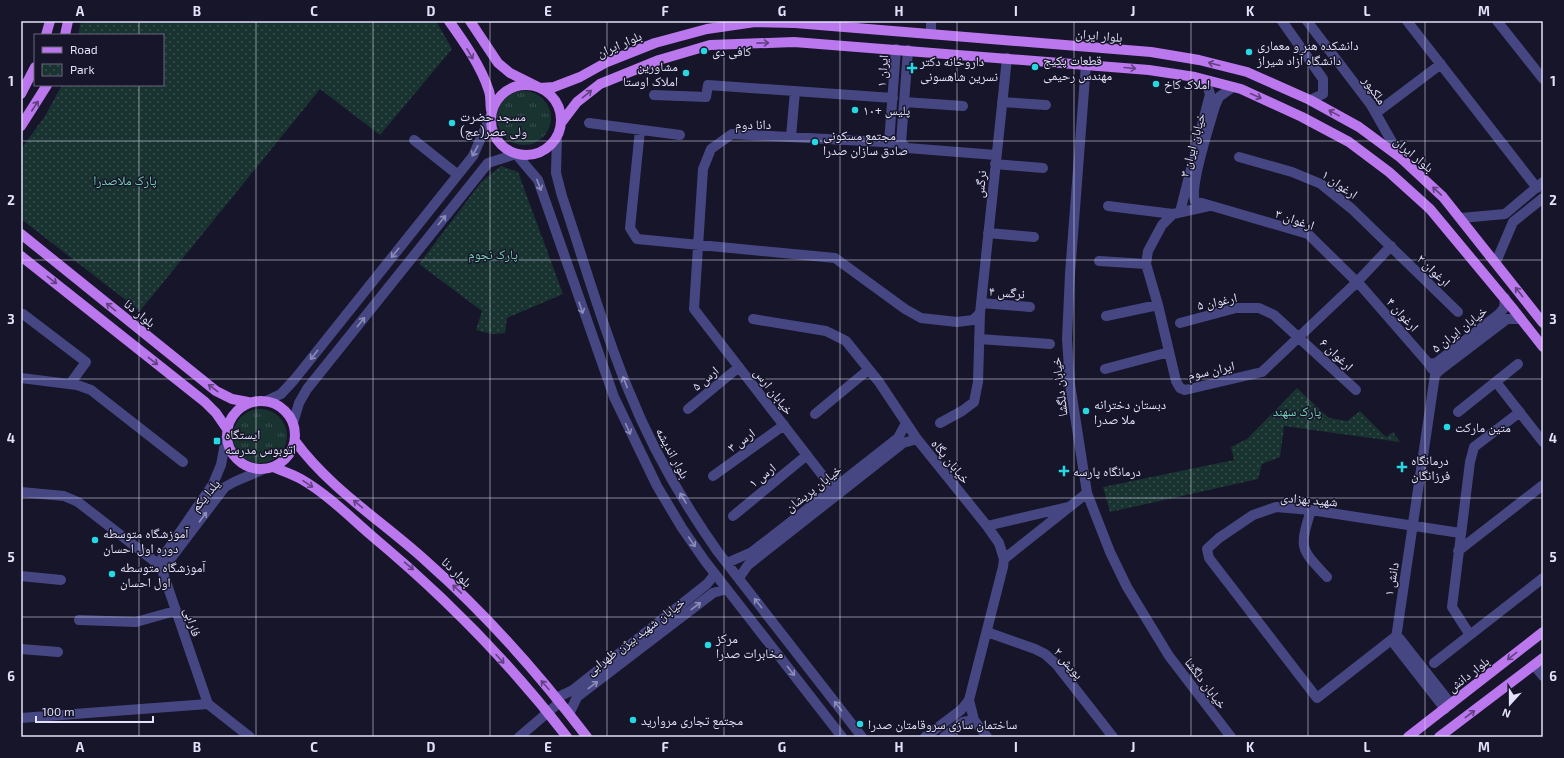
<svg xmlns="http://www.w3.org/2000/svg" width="1564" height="758" font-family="'Exo 2','Noto Naskh Arabic',sans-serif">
<defs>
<pattern id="grass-tufts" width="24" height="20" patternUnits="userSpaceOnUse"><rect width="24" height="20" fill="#193331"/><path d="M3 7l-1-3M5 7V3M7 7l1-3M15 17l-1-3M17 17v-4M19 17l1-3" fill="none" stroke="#3a5050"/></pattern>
<pattern id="park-dots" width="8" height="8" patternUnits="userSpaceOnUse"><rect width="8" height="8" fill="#193331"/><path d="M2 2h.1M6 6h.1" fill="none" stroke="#3a5050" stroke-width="1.8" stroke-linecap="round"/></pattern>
</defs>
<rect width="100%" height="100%" fill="#171529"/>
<path fill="url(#grass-tufts)" d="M497 118a27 27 0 1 1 54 0a27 27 0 1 1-54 0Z
M233 436a27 27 0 1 1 54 0a27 27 0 1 1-54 0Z"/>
<path fill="url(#park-dots)" d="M81,21H436L452,49L380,135L320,89L140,311L21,219V149L45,116L62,85H163V35H78Z
M501,166L518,172L563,294L507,318L505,333L492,334L476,330L482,311L419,264L482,181Z
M1297,388L1329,418L1347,421L1360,411L1386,437L1393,432L1400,442L1284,426L1280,457L1262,464L1258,479L1110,512L1103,487L1234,460L1231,447L1247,439Z"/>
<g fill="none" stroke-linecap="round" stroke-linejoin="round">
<path stroke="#464782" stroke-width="10" d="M1282,21L1323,79V94L1310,100
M1307,21L1371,105L1401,158
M1407,21L1537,188
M1497,21L1543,79
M931,34V21
M1086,64L1070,274L1067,339L1070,384L1087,493L1110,552L1127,587L1169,656L1231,737
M1233,87L1219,97L1215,106C1210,124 1189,186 1195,201L1308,234L1362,287L1429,364
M654,95L706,97L708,85L893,98
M904,102L963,106
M1002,102L1046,105
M1376,113L1441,64
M589,123L680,135
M640,130L630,228L637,239L835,258L905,309L921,318L957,322L973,320L980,313
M557,136L556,173L562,196C584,261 602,326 628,389C651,447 682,501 718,552L862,737
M791,137L795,91
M414,140L458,175
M889,143L896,49
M901,143L908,50
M1239,157L1292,172L1321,184L1352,209L1458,312
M995,164L1043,168
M1108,206L1173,214
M1209,206L1173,214L1162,225L1148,251L1146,264L1158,305L1176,381L1180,388L1185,390L1262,372L1357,282L1391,246
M1180,212L1210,94L1208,88L1200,79
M1461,218L1505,214L1543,182
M988,233L1034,237
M1099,261L1146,264
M1496,262L1513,222L1543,198
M981,303L1030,307
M23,314L86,362L70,384
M1106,316L1158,305
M753,319L826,331L846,341L879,382L917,439L987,526L999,543L1004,559L1003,567L969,700L974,720L987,737
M1180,323L1236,308H1259L1274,315L1356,390
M979,339L1050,344
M1105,369L1169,352
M1432,369L1429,364L1436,363L1440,360L1499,314L1504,308L1505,298
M21,378L77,385L91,390L183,462
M1496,382L1543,442
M266,401L281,394L294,380L473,156L491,115
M688,409L739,367
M1458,412L1518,364
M815,414L868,370
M293,423L299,403L307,389L488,163L516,154L538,180L614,397L657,486L682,528L705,561L842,737
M940,423L962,411L974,402L978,382L980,313L1007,58
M713,476L784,425
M833,489L694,309L703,169L711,149L732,134L901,143L907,148L996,155
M21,492L64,496L78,502L158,564L162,570L208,704
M1311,510C1299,549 1300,548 1327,577
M733,516L807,455
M987,526L1068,507
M1458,551L1543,485
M1004,559L1087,493
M727,563L752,552L833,489L898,438L906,423
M158,564L213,484L221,465L226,438
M162,570L225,487L234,482L264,469
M21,576L61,580
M739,578L748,565L903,443L917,439
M79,620L136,622L175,611
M987,632L1035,649L1045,654L1056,664L1113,737
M1470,635L1452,607L1470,462L1474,447L1520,412
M1395,637L1317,698L1209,558L1207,549L1219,538L1253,515L1276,507L1311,510L1460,533
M1395,637L1400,639L1451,704
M21,649L58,652
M1434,663L1543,578
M1534,665L1543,676
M556,698L573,690L707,584L715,574
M208,704L250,737
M1445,709L1395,645L1435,375L1440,370L1507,319H1521
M569,714L577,697L713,593L726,589
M21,718L208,704
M519,737L560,702
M925,737L961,710L969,700
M944,737L963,722L974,720"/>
<path stroke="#bb77ed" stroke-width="10" d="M449,21C464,42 481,66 489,91C491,97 490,104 491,110
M470,21L498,63L510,73L540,88L554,87L580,77L607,62L655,43L707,29L755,22L795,23L1151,52L1199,60L1247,72L1310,100L1359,127L1401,158L1443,197L1543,323
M46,35L50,21
M65,35L68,21
M491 120a35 35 0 1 1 70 0a35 35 0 1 1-70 0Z
M21,94L35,67
M561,123L577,102L600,84L659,60L710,45L794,42L1149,70L1195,77L1241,89L1302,117L1349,142L1389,172L1430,209L1514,310L1543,347
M21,126L47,85
M21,234L216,391L232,399L248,402
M21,256L205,402L216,413L227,429
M227 435a34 34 0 1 1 68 0a34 34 0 1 1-68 0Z
M295,441C330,489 382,521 426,561C485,613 539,674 587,737
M273,467C282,471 292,474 301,479C327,494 349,516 372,536C444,596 510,663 567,737
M1408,737L1543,632
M1439,737L1543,658"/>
</g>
<defs><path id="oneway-shaft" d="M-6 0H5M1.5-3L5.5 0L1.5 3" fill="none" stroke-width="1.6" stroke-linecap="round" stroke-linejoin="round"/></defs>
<g stroke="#614181">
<use href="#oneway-shaft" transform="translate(763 43) rotate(-1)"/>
<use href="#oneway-shaft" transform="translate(470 54) rotate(60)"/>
<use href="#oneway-shaft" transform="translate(1214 64) rotate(-165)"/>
<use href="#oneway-shaft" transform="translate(1130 68) rotate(5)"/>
<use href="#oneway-shaft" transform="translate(587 94) rotate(-39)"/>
<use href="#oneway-shaft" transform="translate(1256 96) rotate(24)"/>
<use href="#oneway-shaft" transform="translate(35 106) rotate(-57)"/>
<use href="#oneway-shaft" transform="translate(1334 113) rotate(-151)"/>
<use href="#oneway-shaft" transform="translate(1437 191) rotate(-137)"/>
<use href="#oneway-shaft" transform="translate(52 280) rotate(38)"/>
<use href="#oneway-shaft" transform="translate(1519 292) rotate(-128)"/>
<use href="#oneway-shaft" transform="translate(111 307) rotate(-141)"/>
<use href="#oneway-shaft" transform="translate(153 361) rotate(38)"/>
<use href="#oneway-shaft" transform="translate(213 388) rotate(-143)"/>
<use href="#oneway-shaft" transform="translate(308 484) rotate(34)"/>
<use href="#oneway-shaft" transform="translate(358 504) rotate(-140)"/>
<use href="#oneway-shaft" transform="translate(409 566) rotate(40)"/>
<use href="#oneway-shaft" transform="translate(457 589) rotate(-136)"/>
<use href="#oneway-shaft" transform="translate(1512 656) rotate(142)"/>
<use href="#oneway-shaft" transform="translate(500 659) rotate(48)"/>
<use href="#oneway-shaft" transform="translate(545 685) rotate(-132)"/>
<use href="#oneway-shaft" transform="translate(1470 714) rotate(-37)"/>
</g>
<g stroke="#8d8cb8">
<use href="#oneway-shaft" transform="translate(475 151) rotate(119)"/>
<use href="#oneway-shaft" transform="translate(539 185) rotate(69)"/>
<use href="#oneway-shaft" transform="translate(442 220) rotate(-51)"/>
<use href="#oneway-shaft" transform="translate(395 253) rotate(129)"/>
<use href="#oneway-shaft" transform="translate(581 308) rotate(71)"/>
<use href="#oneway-shaft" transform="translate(361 322) rotate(-51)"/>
<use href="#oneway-shaft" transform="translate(314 355) rotate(129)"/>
<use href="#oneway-shaft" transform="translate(625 382) rotate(-111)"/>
<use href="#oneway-shaft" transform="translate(628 429) rotate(66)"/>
<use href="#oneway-shaft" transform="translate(683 498) rotate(-121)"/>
<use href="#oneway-shaft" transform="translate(203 517) rotate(-53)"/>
<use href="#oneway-shaft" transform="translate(692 542) rotate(56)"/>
<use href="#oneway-shaft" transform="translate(758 603) rotate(-128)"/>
<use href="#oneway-shaft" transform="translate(696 606) rotate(-37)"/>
<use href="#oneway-shaft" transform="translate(791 671) rotate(52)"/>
<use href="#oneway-shaft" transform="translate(593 685) rotate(-37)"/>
<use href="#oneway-shaft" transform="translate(838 706) rotate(-128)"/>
</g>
<path fill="none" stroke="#e3e1fb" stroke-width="1" stroke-opacity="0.55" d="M139,21V35M256,21V737M373,21V737M490,21V737M607,21V737M724,21V737M840,21V737M957,21V737M1074,21V737M1191,21V737M1308,21V737M1425,21V737M139,85V737M21,141H1543M21,260H1543M21,379H1543M21,498H1543M21,617H1543"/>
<g fill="#26d8e2" stroke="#171529" stroke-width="1.5">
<circle cx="704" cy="51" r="4"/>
<circle cx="1249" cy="52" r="4"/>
<circle cx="1035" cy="67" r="4"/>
<path d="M910 62h4v4h4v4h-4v4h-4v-4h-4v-4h4z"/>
<circle cx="686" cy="73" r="4"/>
<circle cx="1156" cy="84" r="4"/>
<circle cx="855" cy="110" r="4"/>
<circle cx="452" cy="123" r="4"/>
<circle cx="815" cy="142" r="4"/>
<circle cx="1086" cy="411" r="4"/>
<circle cx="1447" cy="427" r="4"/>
<rect x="213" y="437" width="8" height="8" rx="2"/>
<path d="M1400 461h4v4h4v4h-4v4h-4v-4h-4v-4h4z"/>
<path d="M1062 465h4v4h4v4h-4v4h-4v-4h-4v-4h4z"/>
<circle cx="95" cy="540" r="4"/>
<circle cx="112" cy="574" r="4"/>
<circle cx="708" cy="645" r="4"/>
<circle cx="633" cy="720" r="4"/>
<circle cx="860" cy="724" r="4"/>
</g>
<g text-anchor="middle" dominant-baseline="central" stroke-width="3" stroke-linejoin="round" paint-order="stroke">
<g font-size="13" fill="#e3e1fb" stroke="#171529">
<text transform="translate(1099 35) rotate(5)">بلوار ایران</text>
<text transform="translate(619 44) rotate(-23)">بلوار ایران</text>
<text transform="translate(882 71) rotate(-86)">ایران ۱</text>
<text transform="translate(1375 90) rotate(55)">ملکپور</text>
<text x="753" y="124">دانا دوم</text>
<text transform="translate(1192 145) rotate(-75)">خیابان ایران ۳</text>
<text transform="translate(1414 154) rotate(40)">بلوار ایران</text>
<text transform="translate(980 184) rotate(-84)">نرگس</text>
<text transform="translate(1340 184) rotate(35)">ارغوان ۱</text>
<text transform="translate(1295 219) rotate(19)">ارغوان ۳</text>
<text transform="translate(1434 270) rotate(44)">ارغوان ۲</text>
<text transform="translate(1007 292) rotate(5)">نرگس ۴</text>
<text transform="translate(1217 301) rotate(-12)">ارغوان ۵</text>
<text transform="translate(140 313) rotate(39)">بلوار دنا</text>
<text transform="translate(1403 314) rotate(48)">ارغوان ۴</text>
<text transform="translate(1459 329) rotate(-38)">خیابان ایران ۵</text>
<text transform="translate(1337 354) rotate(44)">ارغوان ۶</text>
<text transform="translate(1211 370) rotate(-12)">ایران سوم</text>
<text transform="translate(705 378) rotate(-40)">ارس ۵</text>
<text transform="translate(1059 387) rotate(-97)">خیابان دلگشا</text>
<text transform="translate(774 391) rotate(52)">خیابان ارس</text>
<text transform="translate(741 440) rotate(-36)">ارس ۳</text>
<text transform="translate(673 453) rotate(62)">بلوار اندیشه</text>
<text transform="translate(951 461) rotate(51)">خیابان پگاه</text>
<text transform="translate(762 475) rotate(-39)">ارس ۱</text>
<text transform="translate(813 488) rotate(-38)">خیابان پریشان</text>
<text transform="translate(205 495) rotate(-50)">یلدا یکم</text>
<text transform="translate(1309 499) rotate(5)">شهید بهزادی</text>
<text transform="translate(457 572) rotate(44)">بلوار دنا</text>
<text transform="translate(1391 579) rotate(-80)">دانش ۱</text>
<text transform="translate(193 622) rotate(72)">فارابی</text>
<text transform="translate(635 636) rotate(-37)">خیابان شهید بیژن ظهرابی</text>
<text transform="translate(1069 663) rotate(49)">پویش ۲</text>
<text transform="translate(1468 674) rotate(-38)">بلوار دانش</text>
<text transform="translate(1206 683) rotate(53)">خیابان دلگشا</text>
</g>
<g font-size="13" fill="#e3e1fb" stroke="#171529" text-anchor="start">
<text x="1257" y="45">دانشکده هنر و معماری<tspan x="1257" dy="15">دانشگاه آزاد شیراز</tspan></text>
<text x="712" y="51">کافی دی</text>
<text x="1043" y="60">قطعات پکیج<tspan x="1043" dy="15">مهندس رحیمی</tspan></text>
<text x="920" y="61">داروخانه دکتر<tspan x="920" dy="15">نسرین شاهسونی</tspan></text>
<text x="678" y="66" text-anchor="end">مشاورین<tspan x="678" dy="15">املاک اوستا</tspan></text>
<text x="1164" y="84">املاک کاخ</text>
<text x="863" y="110">پلیس +۱۰</text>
<text x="460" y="116">مسجد حضرت<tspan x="460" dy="15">ولی عصر(عج)</tspan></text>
<text x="823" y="135">مجتمع مسکونی<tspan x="823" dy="15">صادق سازان صدرا</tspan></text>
<text x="1094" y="404">دبستان دخترانه<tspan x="1094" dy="15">ملا صدرا</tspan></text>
<text x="1455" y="427">متین مارکت</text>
<text x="225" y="434">ایستگاه<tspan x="225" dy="15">اتوبوس مدرسه</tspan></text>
<text x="1411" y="460">درمانگاه<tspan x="1411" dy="15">فرزانگان</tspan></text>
<text x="1073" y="471">درمانگاه پارسه</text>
<text x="103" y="533">آموزشگاه متوسطه<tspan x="103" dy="15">دوره اول احسان</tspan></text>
<text x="120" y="567">آموزشگاه متوسطه<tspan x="120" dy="15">اول احسان</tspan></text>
<text x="716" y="638">مرکز<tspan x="716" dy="15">مخابرات صدرا</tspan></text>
<text x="641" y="720">مجتمع تجاری مروارید</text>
<text x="868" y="724">ساختمان سازی سروقامتان صدرا</text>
</g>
<g font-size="13" fill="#75d3b7" stroke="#171529">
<text x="125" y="180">پارک ملاصدرا</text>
<text x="493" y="254">پارک نجوم</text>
<text x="1297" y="411">پارک سهند</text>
</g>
</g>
<rect width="1564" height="758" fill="none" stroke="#171529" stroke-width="44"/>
<rect x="34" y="34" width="130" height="52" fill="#171529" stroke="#69677d"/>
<rect x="42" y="47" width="20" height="6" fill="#bb77ed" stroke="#69677d"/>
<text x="70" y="54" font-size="12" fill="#e3e1fb">Road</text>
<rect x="42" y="64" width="20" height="12" fill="url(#park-dots)" stroke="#69677d"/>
<text x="70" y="74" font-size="12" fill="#e3e1fb">Park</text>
<g transform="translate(1510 704) rotate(201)" stroke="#171529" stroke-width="3" paint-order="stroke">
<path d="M0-3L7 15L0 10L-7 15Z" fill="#e3e1fb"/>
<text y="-6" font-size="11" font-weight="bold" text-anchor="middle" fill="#e3e1fb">N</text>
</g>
<path d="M36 716v6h117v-6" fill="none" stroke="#e3e1fb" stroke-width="2"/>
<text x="42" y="716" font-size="12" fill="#e3e1fb" stroke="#171529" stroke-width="3" paint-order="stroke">100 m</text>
<rect x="22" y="22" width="1520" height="714" fill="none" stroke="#e3e1fb" stroke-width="1.5"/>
<g font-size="13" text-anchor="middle" font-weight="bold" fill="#e3e1fb">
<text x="80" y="16">A</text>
<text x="197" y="16">B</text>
<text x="314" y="16">C</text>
<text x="431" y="16">D</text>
<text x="548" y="16">E</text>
<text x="665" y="16">F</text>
<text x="782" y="16">G</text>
<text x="899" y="16">H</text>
<text x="1016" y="16">I</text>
<text x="1133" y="16">J</text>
<text x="1250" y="16">K</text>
<text x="1367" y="16">L</text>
<text x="1484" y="16">M</text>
<text x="11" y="86">1</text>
<text x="1553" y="86">1</text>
<text x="11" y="205">2</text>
<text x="1553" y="205">2</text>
<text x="11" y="324">3</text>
<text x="1553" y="324">3</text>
<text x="11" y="443">4</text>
<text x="1553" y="443">4</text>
<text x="11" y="562">5</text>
<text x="1553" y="562">5</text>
<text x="11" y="681">6</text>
<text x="1553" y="681">6</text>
<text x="80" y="752">A</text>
<text x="197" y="752">B</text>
<text x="314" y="752">C</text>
<text x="431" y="752">D</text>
<text x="548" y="752">E</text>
<text x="665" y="752">F</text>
<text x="782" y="752">G</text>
<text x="899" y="752">H</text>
<text x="1016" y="752">I</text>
<text x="1133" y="752">J</text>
<text x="1250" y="752">K</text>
<text x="1367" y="752">L</text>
<text x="1484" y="752">M</text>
</g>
</svg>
